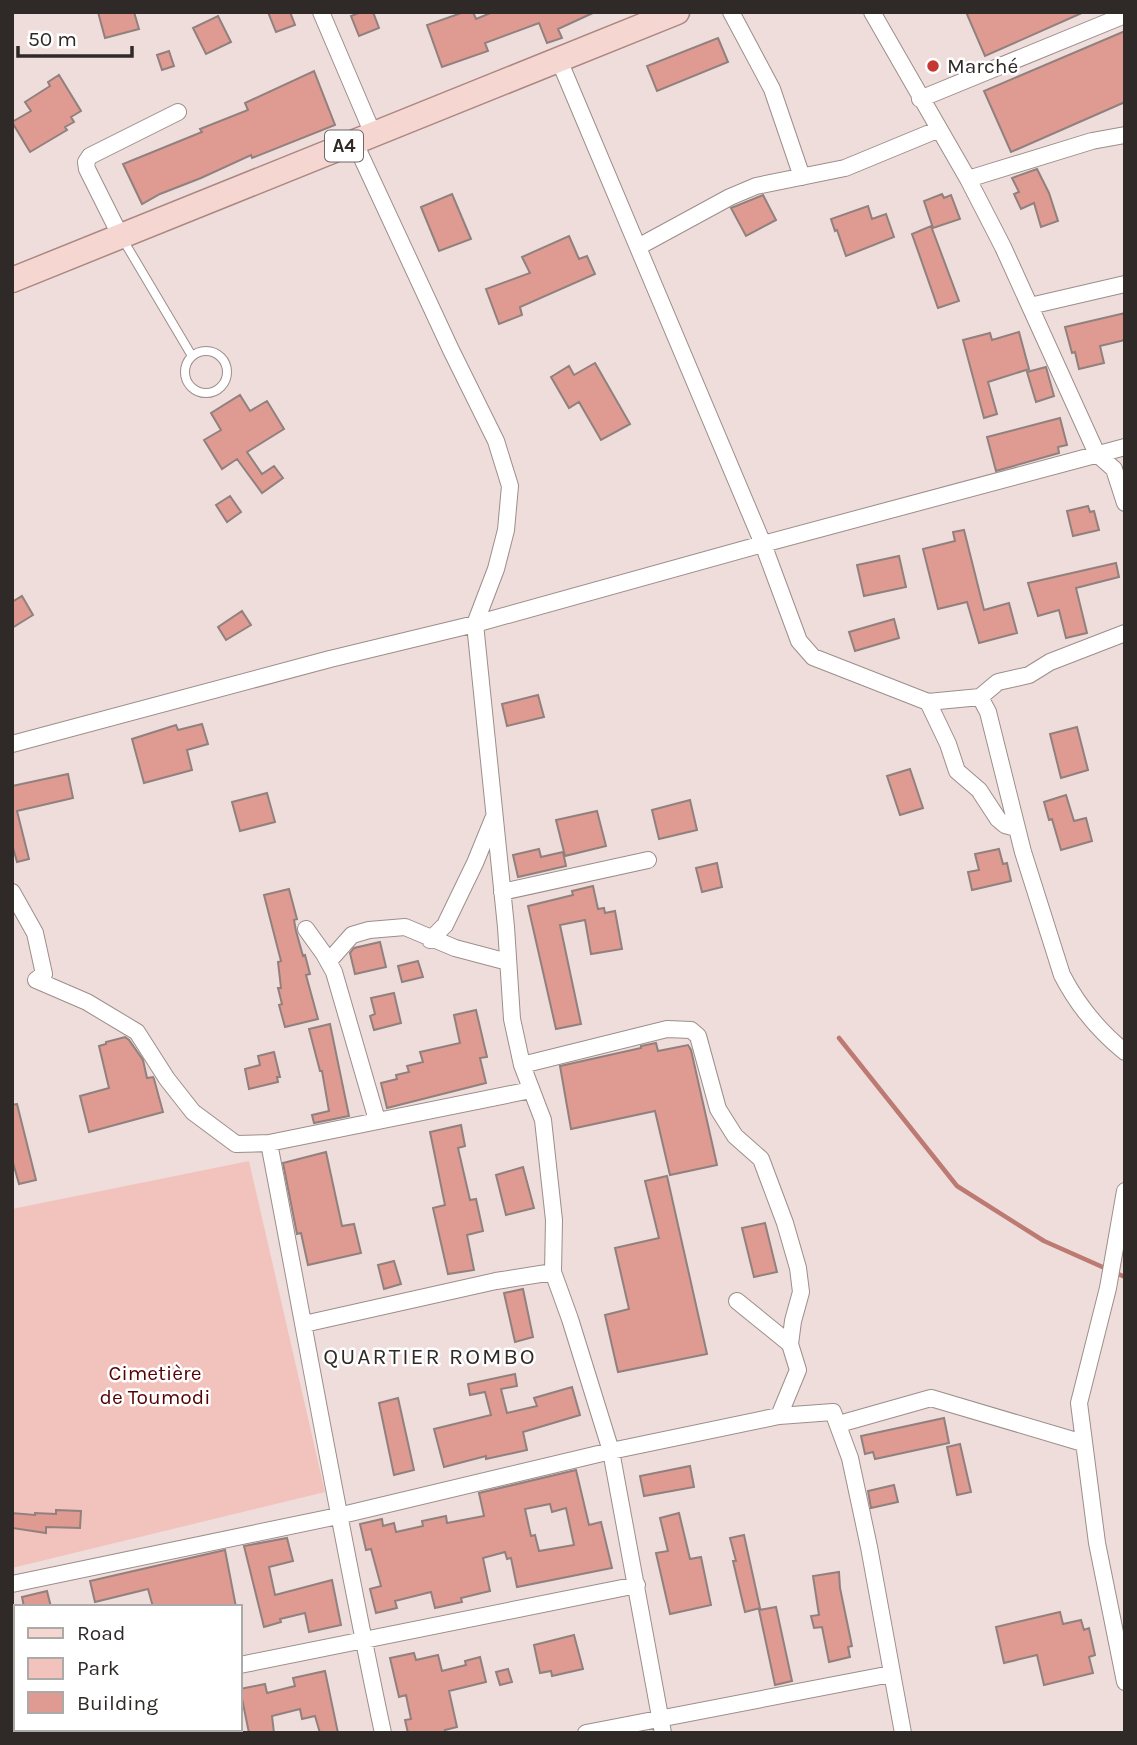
<svg xmlns="http://www.w3.org/2000/svg" width="1137" height="1745" font-family="Karla,sans-serif">
<rect width="100%" height="100%" fill="#eedddb"/>
<path fill="#f2c3bc" d="M249,1161L325,1492L12,1568V1209Z"/>
<g fill="none" stroke-linecap="round" stroke-linejoin="round">
<path stroke="#bc7a72" stroke-width="4.5" d="M839,1038L957,1186L1044,1241L1125,1277"/>
</g>
<path fill="#df9a91" stroke="#90807e" stroke-width="2" fill-rule="evenodd" d="M98,12H134L139,29L105,38Z
M268,12H290L295,25L276,32Z
M361,12H373L379,28L359,36L351,16Z
M464,12H473L476,19L493,12H595L558,29L562,38L547,43L539,23L485,43L488,51L442,67L427,25Z
M966,12H1084L985,56Z
M218,16L231,42L206,54L193,28Z
M1125,31V102L1011,152L984,91Z
M718,38L728,62L657,91L647,66Z
M169,51L174,66L162,70L157,55Z
M314,71L335,125L252,158L251,155L201,178L160,194L142,204L123,164L202,132L200,129L248,110L245,103Z
M59,75L81,111L71,117L74,122L65,127L67,130L30,152L12,122L31,111L25,102L50,86L48,82Z
M1037,169L1049,193L1058,221L1041,227L1034,203L1021,209L1014,194L1019,192L1012,178Z
M452,194L471,239L439,251L421,207Z
M942,194L944,198L951,195L960,219L933,228L924,201Z
M763,195L776,220L746,236L731,208Z
M868,206L872,219L886,214L894,237L846,256L837,230L835,231L831,219Z
M931,226L959,301L938,308L912,234Z
M569,236L579,259L587,256L595,274L520,307L522,315L499,324L486,289L530,273L522,257Z
M1125,313V340L1100,346L1104,363L1079,369L1075,352L1072,353L1065,327Z
M1019,332L1029,369L988,382L997,414L984,418L963,340L990,333L992,340Z
M595,363L630,424L601,440L579,402L569,408L551,377L569,366L574,375Z
M1046,367L1054,396L1036,402L1027,372Z
M240,395L250,411L267,401L284,429L247,452L262,474L274,466L283,478L262,493L237,459L222,469L204,440L221,430L211,413Z
M1060,418L1067,445L1058,447L1059,453L996,471L987,437Z
M230,496L241,512L227,522L216,505Z
M1088,506L1090,512L1094,511L1099,530L1073,536L1067,511Z
M964,530L984,610L1009,603L1017,633L979,643L967,602L938,609L923,549L955,541L953,532Z
M899,556L906,587L864,596L857,565Z
M1116,563L1119,577L1076,588L1087,633L1066,638L1059,610L1038,616L1028,583Z
M22,596L33,615L12,628V602Z
M242,611L251,625L226,640L218,627Z
M894,619L899,638L855,651L849,632Z
M538,695L544,717L507,726L502,704Z
M202,724L208,744L187,750L192,770L144,783L132,739L176,725L178,730Z
M1077,727L1088,770L1061,778L1050,734Z
M910,769L923,808L900,815L887,776Z
M68,774L73,798L17,811L29,859L17,862L12,844V786Z
M267,793L275,822L240,831L232,802Z
M1066,795L1074,821L1086,818L1092,841L1061,850L1052,819L1049,820L1044,802Z
M690,800L697,830L659,839L652,810Z
M597,811L606,846L565,856L556,820Z
M539,849L541,857L563,852L566,866L518,877L513,855Z
M999,849L1003,864L1007,863L1011,881L972,890L968,872L979,870L975,854Z
M717,863L722,887L702,892L696,868Z
M593,886L598,909L604,908L605,913L615,911L622,949L591,954L585,920L560,925L581,1024L556,1029L528,906L573,895L572,891Z
M289,889L297,919L294,920L296,931L303,956L305,955L310,974L306,975L318,1019L285,1027L279,1005L282,1004L278,988H281L278,962L281,961L264,895Z
M380,942L386,967L355,974L350,953L354,948Z
M418,961L423,977L402,982L398,966Z
M394,993L401,1023L374,1030L370,1016L375,1014L371,998Z
M476,1010L487,1057L480,1058L486,1083L387,1108L381,1083L397,1079L396,1075L409,1072L407,1066L423,1062L420,1052L460,1043L454,1015Z
M330,1024L349,1116L314,1123L312,1115L329,1111L322,1071H320L309,1029Z
M125,1037L129,1040L143,1060L147,1078L153,1077L154,1079L163,1112L89,1132L80,1096L109,1088L99,1046L106,1044V1042Z
M656,1043L658,1051L688,1045L691,1050L717,1165L670,1175L655,1111L571,1129L560,1066L641,1048V1046Z
M274,1052L280,1077H277L278,1082L249,1089L245,1069L260,1065L258,1056Z
M17,1104L36,1180L19,1184L12,1159V1105Z
M461,1125L465,1146L458,1148L470,1200L476,1199L483,1231L467,1235L474,1270L448,1274L433,1208L445,1205L430,1132Z
M326,1152L342,1226L354,1224L361,1253L308,1265L301,1233L297,1234L283,1163Z
M523,1167L534,1208L506,1215L496,1175Z
M667,1176L707,1354L618,1372L605,1315L629,1309L615,1248L659,1238L645,1181Z
M765,1223L777,1272L754,1277L742,1228Z
M394,1261L401,1284L384,1289L378,1265Z
M523,1289L533,1337L515,1342L504,1293Z
M515,1374L517,1386L501,1389L507,1413L537,1406L534,1398L572,1387L580,1415L523,1432L527,1450L486,1459V1456L444,1467L434,1429L491,1415L485,1392L470,1395L468,1384Z
M398,1398L414,1470L394,1475L379,1403Z
M944,1418L949,1443L875,1459L873,1452L865,1454L861,1436Z
M960,1444L971,1492L957,1495L947,1447Z
M690,1466L694,1487L644,1496L640,1476Z
M576,1470L589,1525L601,1522L612,1568L517,1587L511,1558L507,1559L505,1552L483,1558L490,1591L461,1598L462,1602L435,1608L431,1592L395,1601L397,1608L376,1613L370,1589L381,1586L371,1549L366,1550L360,1524L382,1519L383,1526L394,1523L396,1532L423,1526L422,1521L446,1516L447,1523L484,1516L479,1493ZM550,1504L552,1512L566,1508L574,1545L539,1551L535,1535L531,1536L525,1509Z
M894,1485L898,1502L871,1508L868,1491Z
M56,1510L81,1511L80,1528L46,1527V1533L12,1528V1513L35,1515V1513L56,1514Z
M679,1513L690,1559L701,1557L711,1605L670,1614L656,1553L668,1551L660,1518Z
M744,1535L760,1608L745,1612L733,1561H736L730,1538Z
M287,1538L293,1561L269,1567L275,1595L332,1580L341,1625L309,1632L305,1613L280,1619L281,1622L264,1627L244,1546Z
M225,1550L236,1607H153L148,1589L95,1602L90,1581Z
M839,1572L840,1588L852,1646L848,1647L850,1657L829,1662L822,1627L814,1628L811,1616L819,1615L813,1576Z
M47,1591L51,1607H24L22,1597Z
M776,1607L792,1681L775,1685L759,1610Z
M1060,1612L1063,1624L1081,1620L1084,1630L1089,1628L1095,1655L1089,1657L1093,1673L1044,1685L1037,1655L1004,1663L996,1627Z
M574,1635L583,1669L552,1676L551,1671L540,1673L534,1645Z
M414,1653L416,1660L438,1655L442,1671L466,1665L465,1661L480,1657L486,1682L449,1691L457,1727L445,1730V1733H408L405,1720L411,1719L406,1695L399,1697L390,1658Z
M508,1669L512,1682L500,1685L496,1672Z
M325,1671L338,1733H320L315,1716L302,1719L300,1709L272,1716L274,1733H249L240,1689L265,1684L267,1693L295,1686L293,1678Z"/>
<g fill="none" stroke-linecap="round" stroke-linejoin="round">
<defs>
<path id="lane" d="M122,238L192,356
M185 372a21 21 0 1 1 42 0a21 21 0 1 1-42 0Z"/>
<path id="street" d="M321,12L373,134
M731,12L772,89L802,177
M872,12L968,179L1003,247L1097,454L1114,469L1125,503
M559,60L763,544L799,641L813,657L928,702L980,697L998,682L1029,675L1050,662L1125,633
M920,99L1125,15
M354,141L451,350L496,441L510,486L506,530L496,569L475,624L506,927L512,1019L522,1065L543,1120L554,1220L553,1272L570,1319L611,1451L663,1733
M968,179L1092,141L1125,135
M120,235L87,169L86,162L90,156L178,112
M638,247L730,197L756,186L845,168L937,130
M1030,306L1125,284
M980,697L988,712L1023,852L1062,975C1077,1004 1099,1031 1125,1052
M928,702L948,744L957,771L979,790L998,819L1005,825L1016,828
M12,744L330,659L475,624L763,544L1125,447
M12,892L35,933L44,974L36,980L87,1002L137,1032L167,1079L193,1112L236,1144L269,1143L531,1090
M502,892L648,860
M306,929L324,954L334,972L377,1120
M430,940L445,925L475,863L493,819
M329,961L352,935L369,930L405,927L455,948L508,962
M522,1065L667,1029L691,1030L698,1036L718,1109L735,1136L761,1159L785,1223L798,1268L801,1292L793,1321L790,1344L798,1370L779,1416
M269,1143C307,1340 341,1537 383,1733
M1125,1191L1108,1288L1079,1403L1097,1543L1125,1682
M737,1301L790,1344
M304,1324L496,1281L553,1272
M839,1424L931,1398L1083,1443
M12,1584L338,1516L611,1451L779,1416L833,1412L850,1458L869,1547L903,1733
M240,1665L637,1585
M12,1713L16,1712
M586,1733L891,1674"/>
<path id="primary" d="M12,280L677,12"/>
</defs>
<use href="#lane" stroke="#9d8e8b" stroke-width="10"/>
<use href="#street" stroke="#9d8e8b" stroke-width="18"/>
<use href="#primary" stroke="#ac8782" stroke-width="27"/>
<use href="#lane" stroke="#fff" stroke-width="8"/>
<use href="#street" stroke="#fff" stroke-width="16"/>
<use href="#primary" stroke="#f5d6d1" stroke-width="24"/>
</g>
<circle fill="#c63832" stroke="#fff" stroke-width="2.5" cx="933" cy="66" r="7"/>
<g text-anchor="middle" dominant-baseline="central" stroke-width="5" stroke-linejoin="round" paint-order="stroke">
<rect fill="#fff" stroke="#6d6968" stroke-width="2" x="325" y="130.5" width="38" height="31" rx="5"/>
<g font-size="19" font-weight="bold" fill="#2f2928">
<text x="344" y="146">A4</text>
</g>
<g font-size="21" fill="#2f2928" stroke="#fff" text-anchor="start">
<text x="947" y="66">Marché</text>
</g>
<g font-size="21" fill="#570305" stroke="#fff">
<text x="155" y="1373">Cimetière<tspan x="155" dy="24">de Toumodi</tspan></text>
</g>
<g font-size="23" letter-spacing="2" fill="#2f2928" stroke="#fff">
<text x="430" y="1356">QUARTIER ROMBO</text>
</g>
</g>
<rect width="1137" height="1745" fill="none" stroke="#2f2928" stroke-width="28"/>
<rect x="14" y="1605" width="228" height="126" fill="#ffffff" stroke="#aca9a9" stroke-width="2"/>
<rect x="28" y="1628" width="35" height="10" fill="#f5d6d1" stroke="#aca9a9" stroke-width="2"/>
<text x="77" y="1640" font-size="21" fill="#2f2928">Road</text>
<rect x="28" y="1658" width="35" height="21" fill="#f2c3bc" stroke="#aca9a9" stroke-width="2"/>
<text x="77" y="1675" font-size="21" fill="#2f2928">Park</text>
<rect x="28" y="1692" width="35" height="21" fill="#df9a91" stroke="#aca9a9" stroke-width="2"/>
<text x="77" y="1710" font-size="21" fill="#2f2928">Building</text>
<path d="M18 46v10h114v-10" fill="none" stroke="#2f2928" stroke-width="3.5"/>
<text x="28" y="46" font-size="21" fill="#2f2928" stroke="#ffffff" stroke-width="5" paint-order="stroke">50 m</text>
</svg>
